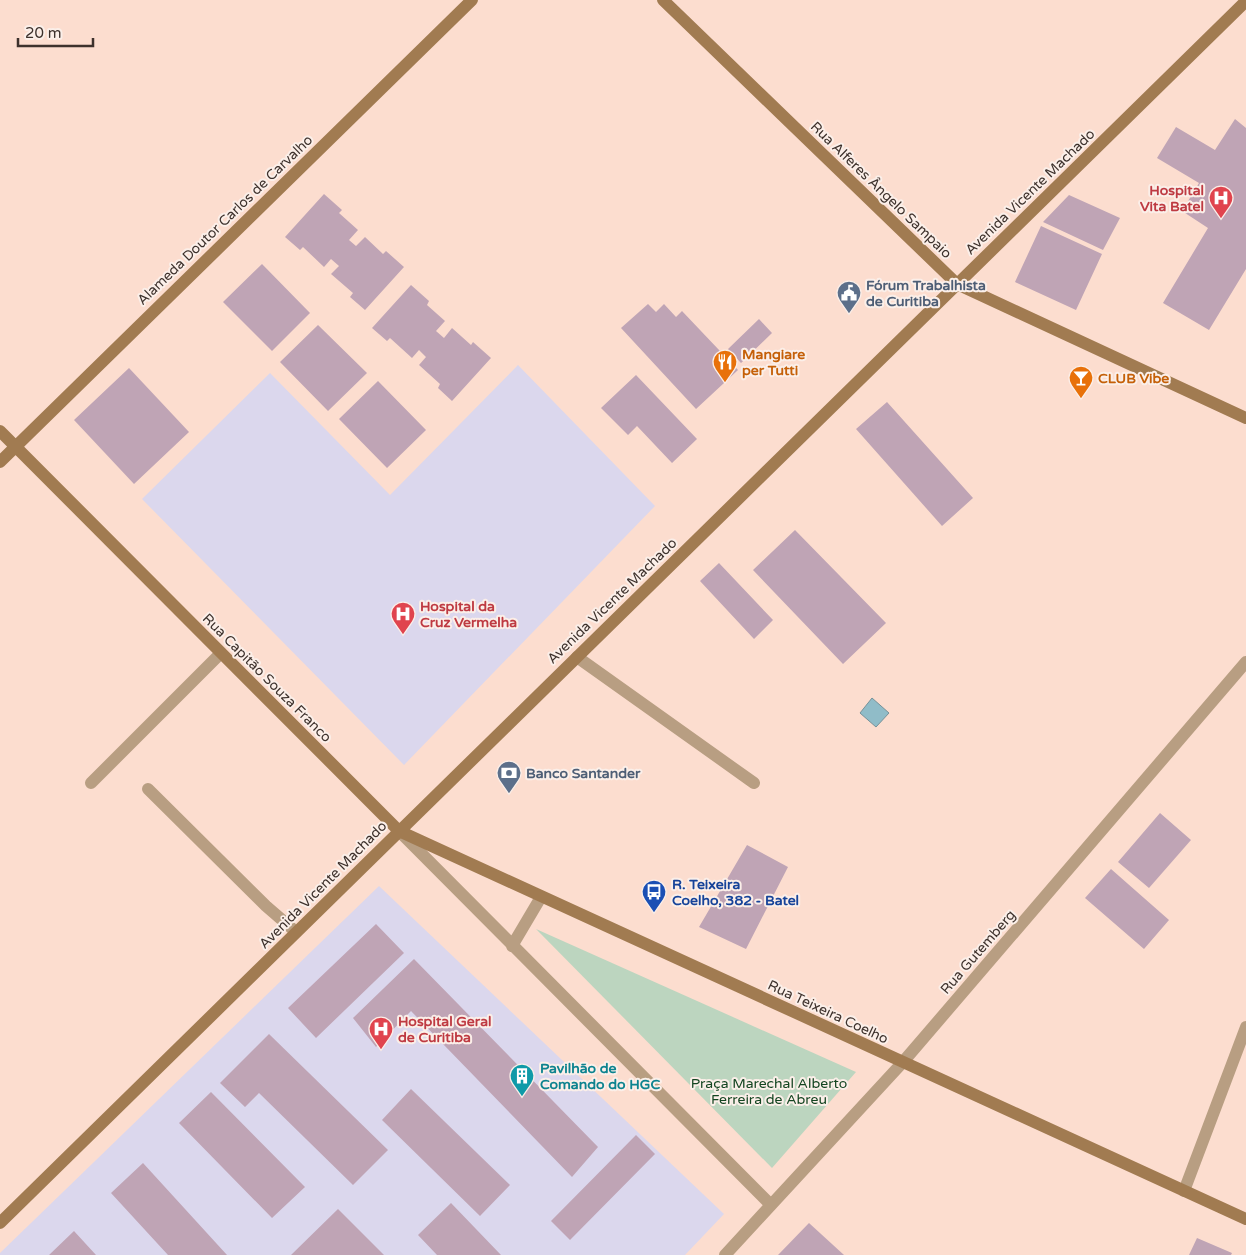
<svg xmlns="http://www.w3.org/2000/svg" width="1246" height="1255" font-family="'Varela Round',sans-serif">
<rect width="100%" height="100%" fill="#fcddcf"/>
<path fill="#dbd7ed" d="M518,365L655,506L404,765L142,499L270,373L390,495Z
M379,886L724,1214L685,1255H0V1253Z"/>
<path fill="#bcd5bf" d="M536,929L856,1072L772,1168Z"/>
<path fill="#90bcc8" stroke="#779299" d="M872,698L889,713L876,727L860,713Z"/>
<path fill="#bfa4b5" d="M1235,119L1246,128V269L1209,330L1163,303L1208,228L1182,211L1199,183L1157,158L1176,127L1215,150Z
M324,194L342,210L339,213L358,230L349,240L356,246L365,237L383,254L386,251L404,267L365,310L350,297L353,293L331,274L339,266L331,259L324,267L303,247L300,250L285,237Z
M1069,195L1120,218L1103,250L1043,222Z
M1041,226L1102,254L1076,310L1015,282Z
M262,264L310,313L272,351L223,302Z
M411,285L429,301L427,305L445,321L436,331L444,338L452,328L471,345L473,342L491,358L452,401L438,388L440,384L419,365L426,357L419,350L412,358L390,338L387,341L372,328Z
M648,304L656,312L664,304L676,317L682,311L738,370L696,409L621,328Z
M759,319L772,333L741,363L728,349Z
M318,325L367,373L328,411L280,362Z
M129,368L189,432L134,484L74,420Z
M636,375L697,439L672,463L637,426L628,435L601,408Z
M378,381L426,430L387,468L339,419Z
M887,402L973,498L942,526L856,429Z
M795,530L886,623L843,664L753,570Z
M719,563L773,620L754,639L700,581Z
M1160,813L1191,840L1149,888L1118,862Z
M747,845L788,867L746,949L699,927Z
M1111,869L1169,920L1144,949L1085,898Z
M376,924L404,953L316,1038L288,1008Z
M414,959L598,1147L572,1177L411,1011L376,1047L353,1018Z
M269,1034L388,1150L353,1185L259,1093L245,1107L220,1083Z
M411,1089L510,1185L480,1216L382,1120Z
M211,1092L305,1187L272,1218L179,1123Z
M636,1135L655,1154L570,1240L551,1221Z
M143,1163L227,1255H168L111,1193Z
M451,1203L501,1255H437L418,1235Z
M338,1209L384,1255H291Z
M809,1223L844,1255H778Z
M74,1231L96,1255H49Z
M1197,1238L1232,1253L1231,1255H1189Z"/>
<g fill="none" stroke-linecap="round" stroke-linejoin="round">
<path stroke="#b89e82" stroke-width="12" d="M577,657L754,783
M91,783L221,653
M148,789L266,906L296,932"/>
<path stroke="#b89e82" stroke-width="12" d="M399,831L771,1205
M512,946L541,897
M1184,1191L1246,1027
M725,1255L903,1062L1246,662"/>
<path stroke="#a17b51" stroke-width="12" d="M663,0L957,284L1246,418
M0,431L399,831L1246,1219
M0,462L472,0
M0,1223L1246,1"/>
</g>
<defs>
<symbol id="hospital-pin" viewBox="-11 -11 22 30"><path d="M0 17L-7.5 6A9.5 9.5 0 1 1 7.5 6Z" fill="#e0444e" stroke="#fbefe9"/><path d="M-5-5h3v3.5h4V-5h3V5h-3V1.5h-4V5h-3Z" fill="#fff"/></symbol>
<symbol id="civic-pin" viewBox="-11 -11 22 30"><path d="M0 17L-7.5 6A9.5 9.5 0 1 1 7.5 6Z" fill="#5c6f8a" stroke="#fbefe9"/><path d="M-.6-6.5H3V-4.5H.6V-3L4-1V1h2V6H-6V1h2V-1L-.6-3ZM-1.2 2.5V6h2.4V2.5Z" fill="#fff"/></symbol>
<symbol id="restaurant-pin" viewBox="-11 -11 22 30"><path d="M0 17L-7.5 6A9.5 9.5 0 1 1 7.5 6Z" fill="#e8710a" stroke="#fbefe9"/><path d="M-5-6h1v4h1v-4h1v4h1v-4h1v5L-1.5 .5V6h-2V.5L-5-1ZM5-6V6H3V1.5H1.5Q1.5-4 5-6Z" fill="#fff"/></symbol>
<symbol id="bar-pin" viewBox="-11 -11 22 30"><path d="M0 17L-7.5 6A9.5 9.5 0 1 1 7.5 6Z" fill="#e8710a" stroke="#fbefe9"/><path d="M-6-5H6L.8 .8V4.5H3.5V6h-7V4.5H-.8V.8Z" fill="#fff"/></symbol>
<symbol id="bank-pin" viewBox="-11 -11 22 30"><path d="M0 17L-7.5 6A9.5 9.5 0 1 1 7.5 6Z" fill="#5c6f8a" stroke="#fbefe9"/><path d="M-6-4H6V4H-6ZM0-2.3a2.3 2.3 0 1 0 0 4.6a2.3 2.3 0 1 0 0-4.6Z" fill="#fff"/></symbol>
<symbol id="bus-pin" viewBox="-11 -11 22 30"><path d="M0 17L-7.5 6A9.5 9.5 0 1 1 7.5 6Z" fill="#1a4fb4" stroke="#fbefe9"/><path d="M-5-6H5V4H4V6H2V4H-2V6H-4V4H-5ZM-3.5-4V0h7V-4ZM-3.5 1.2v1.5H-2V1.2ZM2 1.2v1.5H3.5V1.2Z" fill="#fff"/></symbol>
<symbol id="building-pin" viewBox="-11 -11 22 30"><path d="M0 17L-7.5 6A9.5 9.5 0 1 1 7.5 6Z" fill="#0f9aa8" stroke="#fbefe9"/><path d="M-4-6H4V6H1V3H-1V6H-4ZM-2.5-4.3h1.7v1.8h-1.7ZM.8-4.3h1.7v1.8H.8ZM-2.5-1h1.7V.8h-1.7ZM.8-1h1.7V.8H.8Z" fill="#fff"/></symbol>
</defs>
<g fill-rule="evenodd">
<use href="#hospital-pin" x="1207" y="184" width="28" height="38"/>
<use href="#civic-pin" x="835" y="279" width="28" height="38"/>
<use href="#restaurant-pin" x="711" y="348" width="28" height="38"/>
<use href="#bar-pin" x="1067" y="364" width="28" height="38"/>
<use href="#hospital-pin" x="389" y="600" width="28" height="38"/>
<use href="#bank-pin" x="495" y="759" width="28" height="38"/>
<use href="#bus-pin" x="640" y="878" width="28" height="38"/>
<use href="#hospital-pin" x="367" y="1015" width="28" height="38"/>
<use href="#building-pin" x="508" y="1062" width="28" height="38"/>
</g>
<g text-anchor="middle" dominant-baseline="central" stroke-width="4" stroke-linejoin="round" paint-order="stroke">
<g font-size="14" fill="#3d312c" stroke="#fbefe9">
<text transform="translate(881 190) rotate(44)">Rua Alferes Ângelo Sampaio</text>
<text transform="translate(1030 192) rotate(-44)">Avenida Vicente Machado</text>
<text transform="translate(225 220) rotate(-44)">Alameda Doutor Carlos de Carvalho</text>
<text transform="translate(612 601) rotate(-44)">Avenida Vicente Machado</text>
<text transform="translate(267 678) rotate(45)">Rua Capitão Souza Franco</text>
<text transform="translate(323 885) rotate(-45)">Avenida Vicente Machado</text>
<text transform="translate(978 952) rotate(-49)">Rua Gutemberg</text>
<text transform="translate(828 1012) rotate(25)">Rua Teixeira Coelho</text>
</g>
<g font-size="14" font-weight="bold" fill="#be3a42" stroke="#fbefe9" text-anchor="start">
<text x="1204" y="190" text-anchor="end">Hospital<tspan x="1204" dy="16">Vita Batel</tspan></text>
<text x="420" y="606">Hospital da<tspan x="420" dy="16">Cruz Vermelha</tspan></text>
<text x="398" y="1021">Hospital Geral<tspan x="398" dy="16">de Curitiba</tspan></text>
</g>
<g font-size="14" font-weight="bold" fill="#4e5e75" stroke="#fbefe9" text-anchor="start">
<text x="866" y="285">Fórum Trabalhista<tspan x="866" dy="16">de Curitiba</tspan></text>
<text x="526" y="773">Banco Santander</text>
</g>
<g font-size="14" font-weight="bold" fill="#c56008" stroke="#fbefe9" text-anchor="start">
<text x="742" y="354">Mangiare<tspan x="742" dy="16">per Tutti</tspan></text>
<text x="1098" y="378">CLUB Vibe</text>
</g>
<g font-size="14" font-weight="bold" fill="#164399" stroke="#fbefe9" text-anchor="start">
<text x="672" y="884">R. Teixeira<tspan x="672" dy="16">Coelho, 382 - Batel</tspan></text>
</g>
<g font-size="14" font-weight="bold" fill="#0d838f" stroke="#fbefe9" text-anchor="start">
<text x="540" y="1068">Pavilhão de<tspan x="540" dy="16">Comando do HGC</tspan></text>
</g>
<g font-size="14" fill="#134420" stroke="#fbefe9">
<text x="769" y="1083">Praça Marechal Alberto<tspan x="769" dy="16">Ferreira de Abreu</tspan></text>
</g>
</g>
<path d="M18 38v8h75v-8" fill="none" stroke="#3d312c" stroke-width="2.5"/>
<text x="25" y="38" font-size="15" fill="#3d312c" stroke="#fbefe9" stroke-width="4" paint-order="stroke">20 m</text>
</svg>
